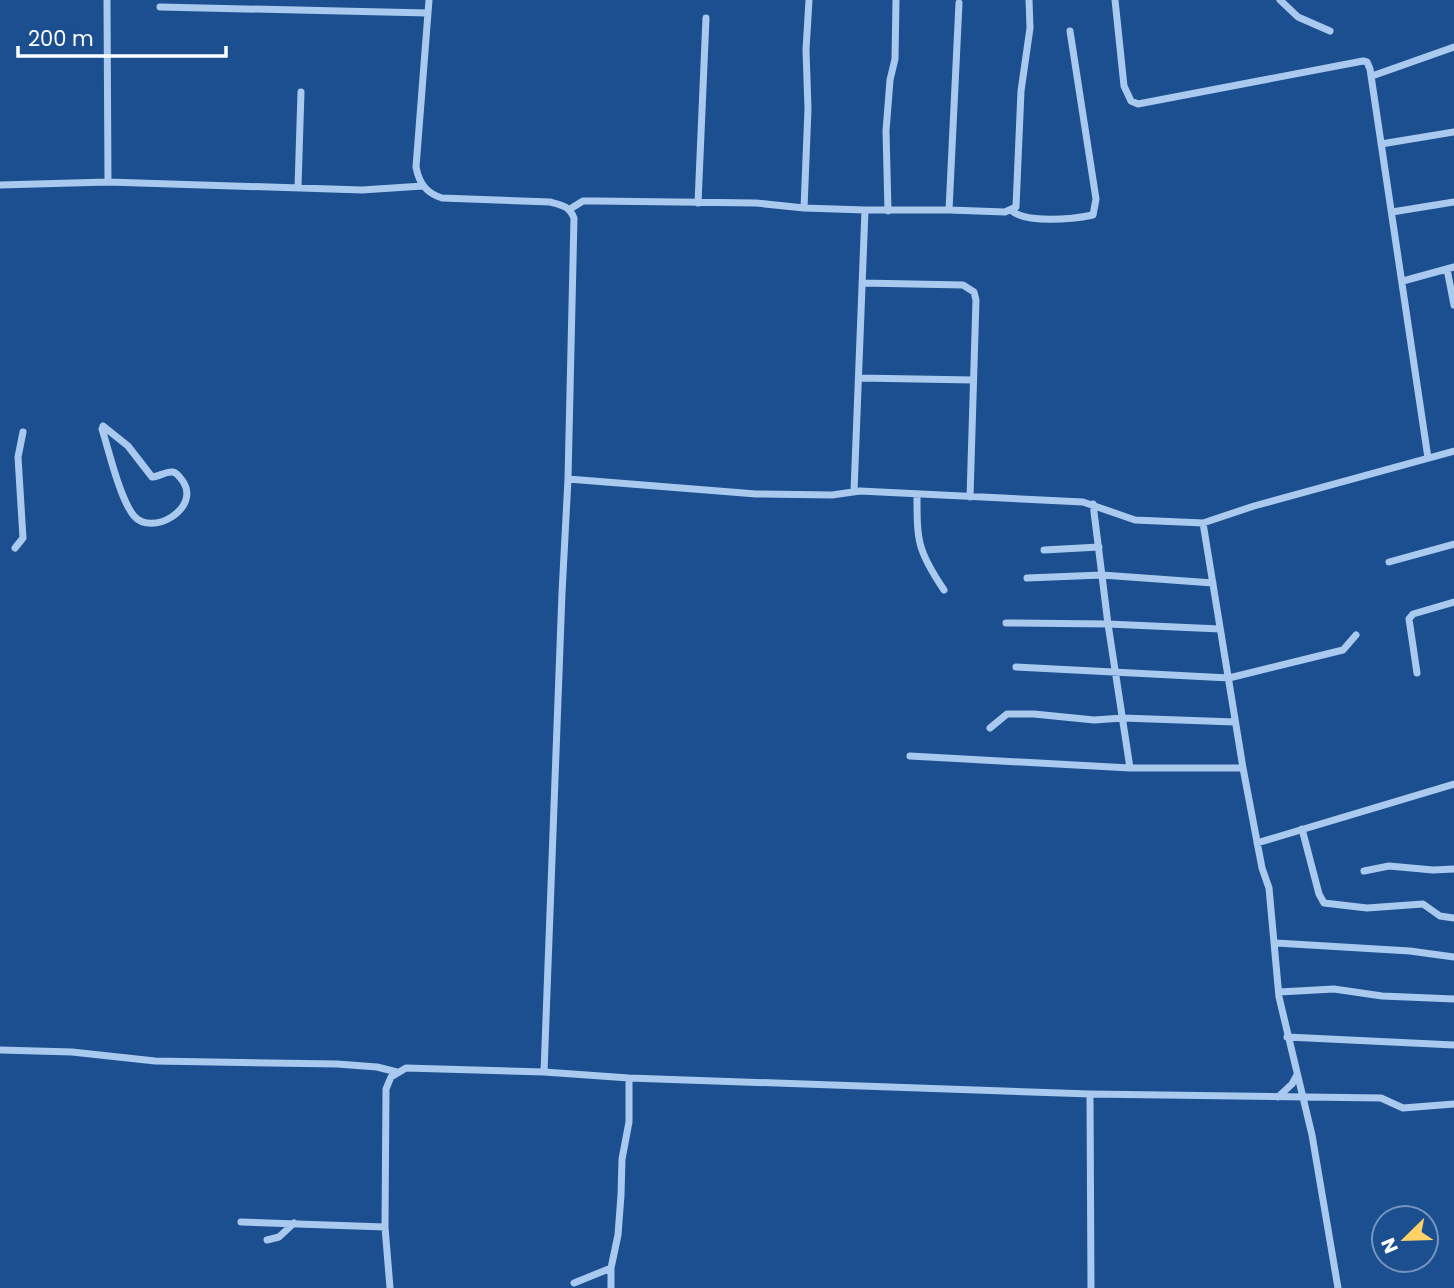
<svg xmlns="http://www.w3.org/2000/svg" width="1454" height="1288" font-family="Poppins,sans-serif">
<rect width="100%" height="100%" fill="#1b4f8f"/>
<g fill="none" stroke-linecap="round" stroke-linejoin="round">
<path stroke="#a9c9ee" stroke-width="7" d="M107,0L108,182
M1115,0L1124,86L1131,101L1138,104L1363,61L1367,62L1370,69L1428,458
M1280,0L1298,17L1330,31
M160,7L428,13
M1372,76L1454,47
M1381,144L1454,132
M0,185L108,182L362,190L423,186
M298,187L301,92
M698,203L706,18
M804,208L808,109L806,50L809,0
M570,209L583,201H597L756,203L804,208L865,210L854,491
M865,210H949L959,3
M949,210L1005,212L1016,207L1021,91L1030,28L1029,0
M1011,210C1025,224 1074,219 1093,215L1096,199L1070,31
M888,211L886,131L890,80L895,59L896,0
M1392,212L1454,202
M1447,269L1454,305
M1403,281L1454,267
M862,283L963,285L974,292L976,300L970,497
M859,378L973,380
M102,429C109,451 120,499 134,516C152,537 199,509 184,483C181,479 178,473 173,472C166,471 158,477 152,477L128,446L103,426
M568,479L756,494L832,495L860,491L1083,502L1135,520L1203,523L1254,506L1454,451
M917,494C917,541 917,550 944,590
M1093,504L1108,624L1130,768
M1203,523L1243,768L1262,868L1269,888L1279,997L1312,1135L1338,1288
M15,548L23,538L18,457L23,432
M1044,550L1099,547
M1389,562L1454,544
M1027,578L1102,575L1213,583
M1006,623L1108,624L1220,629
M1016,667L1229,678L1343,650L1356,635
M1417,673L1409,619L1413,614L1454,602
M990,728L1007,714H1034L1094,720L1123,718L1235,722
M910,756L1130,768H1243
M1302,829L1319,894L1324,903L1367,908L1423,904L1440,916L1454,918
M1257,843L1454,784
M1364,871L1389,866L1433,870L1454,869
M1276,943L1410,951L1454,957
M1279,992L1334,989L1382,996L1454,999
M1287,1037L1454,1045
M0,1050L72,1052L155,1061L337,1064L377,1067L397,1072
M544,1072L629,1078L1090,1094L1381,1098L1403,1108L1454,1104
M1090,1094L1091,1288
M1278,1097L1292,1084L1297,1075
M241,1222L385,1227
M267,1240L279,1237L294,1223
M574,1283L611,1268
M390,1288L385,1227L386,1089L391,1077L406,1068L544,1072L562,593L568,479L574,218C569,206 562,205 550,202L442,198C426,193 419,183 416,167L429,0
M611,1288V1268L618,1235L621,1195L622,1159L629,1122V1078"/>
</g>
<g transform="translate(1405 1239) rotate(247)"><circle r="33" fill="#1b4f8f" stroke="#7695bc" stroke-width="2"/>
<path d="M0-5L12 26L0 18L-12 26Z" fill="#ffd166"/>
<text y="-10" font-size="19" font-weight="bold" text-anchor="middle" fill="#ffffff">N</text>
</g>
<path d="M18 46v10h208v-10" fill="none" stroke="#ffffff" stroke-width="3.5"/>
<text x="28" y="46" font-size="21" fill="#ffffff" stroke="#1b4f8f" stroke-width="5" paint-order="stroke">200 m</text>
</svg>
